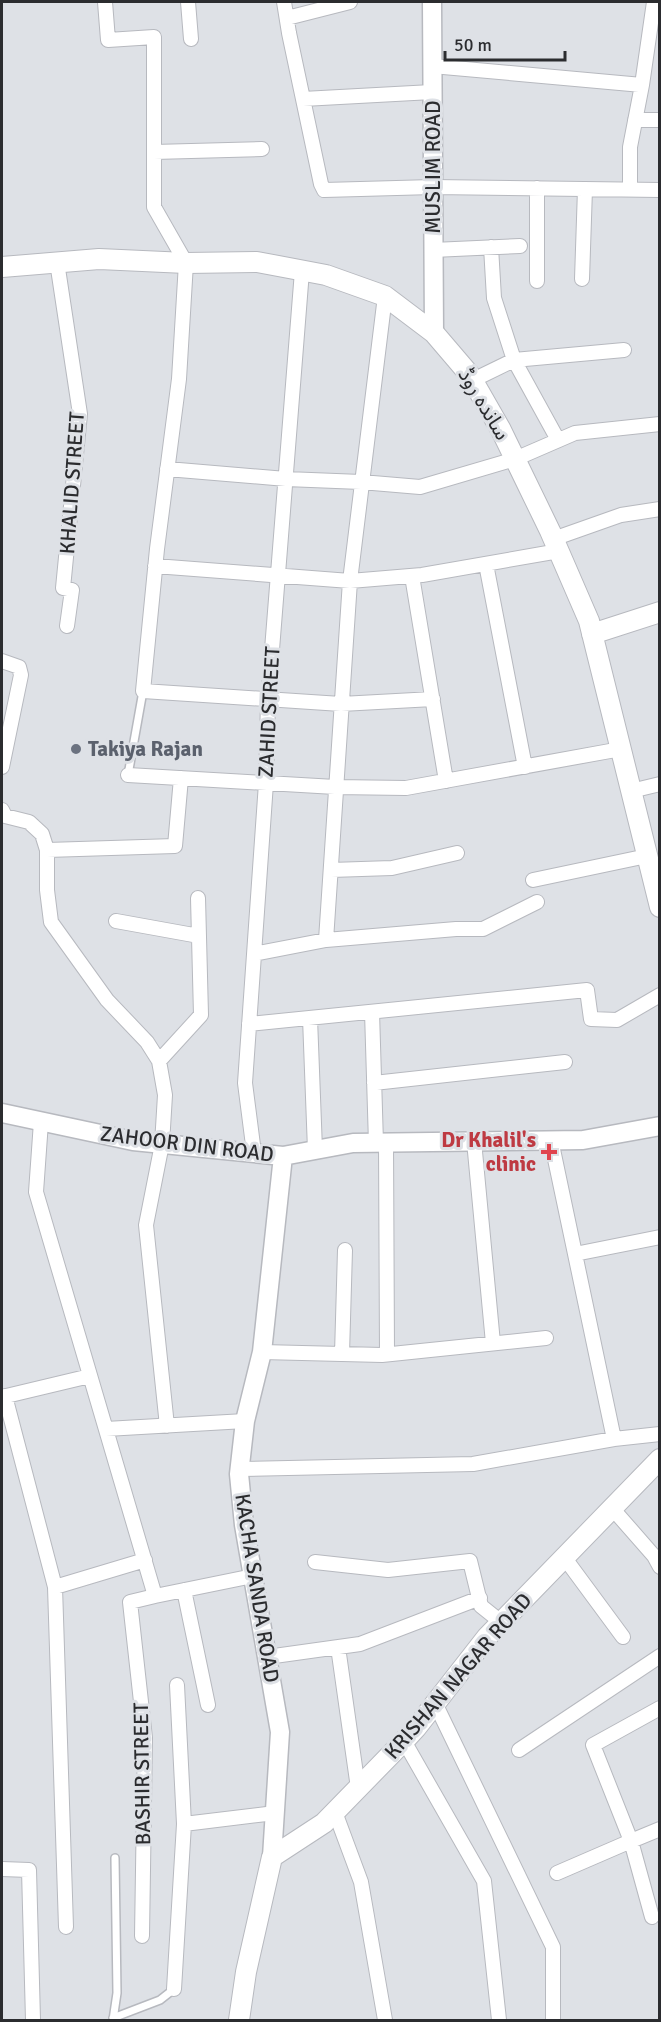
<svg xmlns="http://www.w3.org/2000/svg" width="661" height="2022" font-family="Signika,'Noto Sans Arabic',sans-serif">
<rect width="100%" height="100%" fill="#dee1e6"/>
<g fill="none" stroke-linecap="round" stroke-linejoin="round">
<defs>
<path id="service" d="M128,775L143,691
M113,2018L160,2000L174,1989
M113,2020L117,1993L115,1858"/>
<path id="minor" d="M105,2L108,40L154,37V207L186,263L179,379L157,549L143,691L341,704L433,699
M188,2L191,39
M284,2L289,33L321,184L324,190L433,187L660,190
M287,18L350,2
M432,66L642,85
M303,99L432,92
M635,120H660
M154,152L262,149
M630,190V147L642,85L654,2
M491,247L494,298L514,360L558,440
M433,250L520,246
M57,262L80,414L63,588L72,590L67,626
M582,279L585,189
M537,281V188
M473,380L514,360L624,350
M167,469L286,479L361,482L420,487L515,459L575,433L660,424
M553,539L621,515L660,509
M486,564L525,767
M155,566L350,581L422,575L559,551
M412,576L446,781
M2,661L19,667L21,675L2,767
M128,775L335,787L406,788L621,749
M631,791L660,784
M2,810L5,816L29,822L42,834L47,850V890L51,922L107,1000L147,1042L159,1061L165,1095L162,1144L146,1225L167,1426
M47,850L175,846L181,778
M331,870L392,868L457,853
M533,880L647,856
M116,921L199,936
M326,940L456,929H483L537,902
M254,954L326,940L350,581L385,296
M372,1012L376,1143
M310,1018L315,1150
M249,1024L587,990L591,1019L617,1020L660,995
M159,1061L201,1015L198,898
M374,1083L565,1062
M41,1122L36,1192L155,1596L253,1576
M551,1140L614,1439
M474,1141L493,1343
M386,1142L387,1354
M254,1153L245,1083L266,783L268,700L302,271
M575,1254L660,1237
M262,1352L382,1355L546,1338
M342,1354L345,1250
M5,1396L55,1587L66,1927
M2,1397L90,1376
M106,1429L245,1421
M239,1469L473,1464L614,1439L660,1434
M612,1508L654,1556L660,1567
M564,1557L623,1637
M315,1562L388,1570L470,1561L481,1606L501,1622
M55,1587L145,1560
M184,1590L208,1705
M338,1647L358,1788
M267,1657L360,1644L480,1598
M177,1685L184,1824L275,1813
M435,1703L553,1947V2020
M404,1741L484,1881L499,2020
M519,1750L660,1656
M335,1812L361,1882L385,2020
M2,1869L29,1870L33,2020
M557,1873L631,1841L593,1745L660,1708
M652,1917L631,1841L660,1829
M142,1936L145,1738L130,1602L155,1596
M174,1989L184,1824"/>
<path id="tertiary" d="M432,2L434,333
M2,1113L133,1141L283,1156L353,1143L583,1140L660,1126
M272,1857L280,1732L244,1525L239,1474L245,1421L262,1352L283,1156"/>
<path id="secondary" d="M2,267L99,259L186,263L257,262L326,275L385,296L434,333L469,374L501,430L550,531L589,621L660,907
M592,634L660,612
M239,2020L246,1972L272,1857L324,1823L404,1741L416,1728L487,1637L660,1459"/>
</defs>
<use href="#service" stroke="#b7b9bf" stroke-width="10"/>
<use href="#minor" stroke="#b7b9bf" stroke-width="16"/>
<use href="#tertiary" stroke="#b7b9bf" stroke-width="21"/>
<use href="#secondary" stroke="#b7b9bf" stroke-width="22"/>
<use href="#service" stroke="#fff" stroke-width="7"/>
<use href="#minor" stroke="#fff" stroke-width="14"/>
<use href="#tertiary" stroke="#fff" stroke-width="18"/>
<use href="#secondary" stroke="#fff" stroke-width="20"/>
</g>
<circle fill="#6b7280" stroke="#dee1e6" stroke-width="2" cx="76" cy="749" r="6"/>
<path fill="#e0444e" stroke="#dee1e6" stroke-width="2" d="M546 1143h6v6h6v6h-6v6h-6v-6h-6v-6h6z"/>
<g text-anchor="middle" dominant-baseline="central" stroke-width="6" stroke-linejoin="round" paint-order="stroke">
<g font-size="21" fill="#2b2c2f" stroke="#dee1e6">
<text transform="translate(433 167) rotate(-90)">MUSLIM ROAD</text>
<text transform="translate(484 404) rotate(59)">ساندہ روڈ</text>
<text transform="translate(72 483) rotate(-86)">KHALID STREET</text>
<text transform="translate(269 712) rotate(-87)">ZAHID STREET</text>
<text transform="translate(187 1144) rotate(7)">ZAHOOR DIN ROAD</text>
<text transform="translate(257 1588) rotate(81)">KACHA SANDA ROAD</text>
<text transform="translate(458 1676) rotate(-49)">KRISHAN NAGAR ROAD</text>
<text transform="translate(142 1774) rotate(-91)">BASHIR STREET</text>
</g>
<g font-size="21" font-weight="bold" fill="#5b616d" stroke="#dee1e6" text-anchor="start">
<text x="88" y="749">Takiya Rajan</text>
</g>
<g font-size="21" font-weight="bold" fill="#be3a42" stroke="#dee1e6" text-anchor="end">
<text x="536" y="1140">Dr Khalil's<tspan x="536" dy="24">clinic</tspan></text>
</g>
</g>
<rect width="661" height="2022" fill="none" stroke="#2b2c2f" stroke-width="6"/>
<path d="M445 51v9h120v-9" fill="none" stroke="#2b2c2f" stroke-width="3"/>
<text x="454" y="51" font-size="18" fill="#2b2c2f" stroke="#dee1e6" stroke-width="4.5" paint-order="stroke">50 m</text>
</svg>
